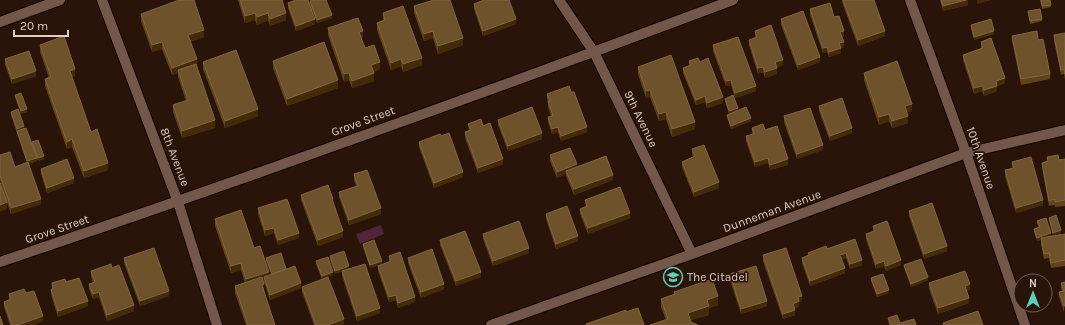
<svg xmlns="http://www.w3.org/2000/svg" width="1065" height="325" font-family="Karla,sans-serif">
<rect width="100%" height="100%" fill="#2a1409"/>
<path fill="#512539" d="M381,225L384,234L360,244L356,234Z"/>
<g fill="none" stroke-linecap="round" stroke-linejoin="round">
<defs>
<path id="minor" d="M102,0L178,202L217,325
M559,0L594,52L692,254
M910,0L966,153L1025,325
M0,22L60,0
M0,262C246,179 490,91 733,0
M491,325L692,254L966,153L1065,130"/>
</defs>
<use href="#minor" stroke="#120200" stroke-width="12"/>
<use href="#minor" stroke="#72574a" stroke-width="10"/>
</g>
<path fill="#604318" d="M238,0H282L286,20L270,26L268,20L257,25L255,20L245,23Z
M842,0H874L885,36L858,46L842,2Z
M940,0H968V5L943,11Z
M1040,0H1050L1051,7L1042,9Z
M310,1L332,18L317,23L310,4Z
M288,3L315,24L296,31L288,8Z
M474,4L516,24L483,36L474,9Z
M414,6L463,45L438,54L433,38L424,41L414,13Z
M810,9L834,17L844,36L842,37L844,47L841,48V53L829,57L827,52L823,53L810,15Z
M1028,11L1042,19V21L1030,24Z
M383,13L422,65L403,72L401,66L391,70L377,30V23L383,20Z
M141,14L204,37L190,42L215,128L182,138L173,112V105L186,101L178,77V73L172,75L162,49L152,52L141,21Z
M781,19L820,62L798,70L781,25Z
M971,25L994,34L974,40L971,28Z
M328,28L363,38H361L365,48L380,69L373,72L374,81L352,88L349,80L344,82L328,35Z
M755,31L783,65L777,67V74L765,78L763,72L758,74L749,45V40L755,38Z
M1065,33V80L1064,74L1061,75L1054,41V35Z
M1012,36L1038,40L1050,74V79L1021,85L1012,41Z
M981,42L1005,83L997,86V91L984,96L982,91L974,94L963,60V55L981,48Z
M40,45L75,76L72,77L91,132L108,170L84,178L72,147L67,149L45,86V79L49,78L40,52Z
M713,45L756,91L735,98L731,85L726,86L713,51Z
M5,59L36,76L12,84L5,65Z
M273,61L338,88L287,106L273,68Z
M689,61L700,62L723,103L707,108L705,102L696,105L683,73V68L689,66Z
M203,62L258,116L225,128L203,69Z
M638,67L695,129L672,137L666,119L659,121L650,97L646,98L638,74Z
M864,73L912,111L907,112L908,123L892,128L889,121L879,125L864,80Z
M571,92L587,132L561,141L558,132L552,134L548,122V117L551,116L548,107V101L547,99V94Z
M15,95L27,112L21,114L15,97Z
M725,99L751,121L731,129L727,117V115L729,114L725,101Z
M819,106L852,133L830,141L819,111Z
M11,112L24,129L37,161L29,164L41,204L11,214L0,181V155L15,167L27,163L11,115Z
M784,116L823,150L797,159L784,122Z
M498,120L542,139L508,151L498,125Z
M468,124L483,126L503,164L478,173L465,138V132L469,131Z
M752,128L765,130L788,165L770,170L768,163L755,167L746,141V136L752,134Z
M32,142L44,159L38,161L32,144Z
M419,142L463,177L434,188L419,147Z
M692,149L719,188L694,197L682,167V162L693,157L692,154Z
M550,155L577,167L613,180L574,195L566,176V174L557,178L550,161Z
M1047,157L1059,160L1065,159V206L1055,207V205L1049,206L1042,168V163L1047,162Z
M1012,162L1043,205L1016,213L1005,176V170L1012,168Z
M41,169L74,183L47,193L41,174Z
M354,174L381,214L349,225L339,197V192L356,186L354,180Z
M301,195L333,204L343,237L318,246L301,200Z
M585,200L630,218L588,234L580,214V209L586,207Z
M258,208L299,238L278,245L274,233L265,236L258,214Z
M909,211L947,251L924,259L909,216Z
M546,214L578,241L556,249L546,219Z
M1049,218L1061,233L1053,235L1049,221Z
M215,219L254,248L269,275L271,274L266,261V258L286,269L301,288L270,300L264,282V280L263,281L264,291V292L275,325H246L235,293V286L245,283L241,270L231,273L215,226Z
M1037,221L1051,236L1065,234V266L1051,268L1049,258L1044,259L1041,244V240L1037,241L1034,232V229L1039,228L1037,223Z
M873,226L901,265L886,271L884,266L876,269L866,239V234L873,231Z
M483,234L529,253L493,266L483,239Z
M855,239L862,265L850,269L846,258L842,259L845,273L810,286L802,263V258L808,255V253L827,249Z
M440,240L481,277L456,286L440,245Z
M363,244L382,264L370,268L363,247Z
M763,255L802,301L799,302V307L794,308L795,315L783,319L763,261Z
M330,256L349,269L380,313L357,321L342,276V271L335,274L330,259Z
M389,256L415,302L398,308L396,300L389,302L378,271V266L389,262Z
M124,258L169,296L140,306L124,263Z
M408,258L444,289L421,298L408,263Z
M316,261L333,275L322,279L316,264Z
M904,265L928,280L911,287L904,268Z
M112,268L134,311L107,321L99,297L93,299L89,289V284L93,283L91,276V271Z
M730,274L767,306L741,314L730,280Z
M871,278L889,293L877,297L871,281Z
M66,282L88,306L58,317L51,295V289H52V283Z
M1065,282L1064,312L1059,297V292L1062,291L1061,288V283Z
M929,283L970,289L967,291L969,303L938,314L929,289Z
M302,287L344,324L314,325L302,292Z
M674,292L718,305L709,308V315L691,320V322L666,320L661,307V299L674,294Z
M26,293L43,321L33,325H10L4,307V302L9,300V294Z
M888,318L900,323L916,325H889Z"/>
<path fill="#452a0a" d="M966,0H968V5L943,11V6Z
M977,0H992L977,4Z
M255,13V20L245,23V16Z
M268,13V20L257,25V17Z
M286,13V20L270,26V19Z
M332,15V18L317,23V20Z
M315,19V24L296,31V26Z
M516,19V24L483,36V31Z
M204,30V37L188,42V35Z
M363,31V38L359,39V32Z
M433,31V38L424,41V34Z
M844,31V36L840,38V32Z
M885,31V36L858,46V40Z
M994,31V34L974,40V37Z
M463,38V45L438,54V46Z
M162,42V49L152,52V45Z
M844,42V47L841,48V53L829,57V52L839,43Z
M827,47V52L823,53V48Z
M820,57V62L798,70V65Z
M422,58V65L403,72V64Z
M197,59V66L178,70V73L172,75V68Z
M401,59V66L391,70V63Z
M783,60V65L775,68V62Z
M380,62V69L371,72V65Z
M763,67V72L758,74V68Z
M777,68V74L765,78V72Z
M75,69V76L70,78V71Z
M36,71V76L12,84V79Z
M349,73V80L344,82V74Z
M374,73V81L352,88V81Z
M1005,78V83L996,86V81Z
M338,80V88L287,106V99Z
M731,80V85L726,86V81Z
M756,86V91L735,98V93Z
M982,86V91L974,94V88Z
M997,86V91L984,96V90Z
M650,90V97L646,98V91Z
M705,96V102L696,105V100Z
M723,97V103L707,108V103Z
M912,104V111L905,113V106Z
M738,108V111L729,114V111Z
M27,109V112L21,114V111Z
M258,109V116L225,128V121Z
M666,112V119L659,121V114Z
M889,114V121L879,125V117Z
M908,116V123L892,128V121Z
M751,118V121L731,129V126Z
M215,120V128L182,138V131Z
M695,122V129L672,137V129Z
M24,126V129L17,132V129Z
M558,127V132L552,134V129Z
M587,127V132L561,141V136Z
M852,128V133L830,141V136Z
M542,133V139L508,151V146Z
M72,139V147L67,149V142Z
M823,145V150L797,159V154Z
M44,156V159L38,161V158Z
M37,158V161L27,164V161Z
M768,158V163L755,167V162Z
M503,159V164L478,173V168Z
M788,159V165L770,170V165Z
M108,163V170L84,178V171Z
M577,164V170L566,171V174L557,178V172Z
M463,172V177L434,188V183Z
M613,175V180L574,195V189Z
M74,178V183L47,193V188Z
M719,182V188L694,197V192Z
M41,199V204L11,214V208Z
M1043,200V205L1016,213V208Z
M7,202V209L0,212V205Z
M381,208V214L349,225V220Z
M630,213V218L588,234V228Z
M274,228V233L265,236V230Z
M1061,230V233L1053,235V233Z
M343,231V237L318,246V240Z
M299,233V238L278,245V240Z
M1051,233V236L1037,241V238Z
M578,236V241L556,249V244Z
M947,246V251L924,259V254Z
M529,248V253L493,266V261Z
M846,253V258L840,260V255Z
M862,260V265L850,269V264Z
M901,260V265L886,271V266Z
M382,261V264L370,268V265Z
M884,261V266L876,269V264Z
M241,263V270L231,273V266Z
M349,266V269L335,274V271Z
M845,268V273L810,286V281Z
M269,272V279L264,277V280L246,286V279Z
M333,272V275L322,279V276Z
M481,272V277L456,286V281Z
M928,277V280L911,287V284Z
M301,283V288L270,300V295Z
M264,284V291L262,292V285Z
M444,284V289L421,298V292Z
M970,284V289L965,291V286Z
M889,290V293L877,297V294Z
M169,291V296L140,306V301Z
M99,292V297L93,299V294Z
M396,295V300L389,302V297Z
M718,296V305L709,308V315L688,321V313L707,300Z
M802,296V301L799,302V307L793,309V304L798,297Z
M415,297V302L398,308V303Z
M969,298V303L938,314V308Z
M88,301V306L58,317V311Z
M767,301V306L741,314V309Z
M134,305V311L107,321V315Z
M380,308V313L357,321V316Z
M795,310V315L783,319V314Z
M43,316V321L33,325H18Z
M344,319V324L343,325H328Z"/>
<path fill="#6e522b" stroke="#7f6543" d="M179,0H194L204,30L188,35L197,59L172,68L162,42L152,45L141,14Z
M240,0H282L286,13L270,19L268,13L257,17L255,13L245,16Z
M296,0H308L315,19L296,26L288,3Z
M312,0H326L332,15L317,20L310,1Z
M434,0H450L463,38L438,46L433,31L424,34L414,6Z
M484,0H509L516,19L483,31L474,4Z
M843,0H874L885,31L858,40Z
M941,0H966L943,6Z
M1041,0H1050L1051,5L1042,6Z
M830,3L834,17L839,16L844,31L840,32L844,42L839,43L841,48L829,52L827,47L823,48L810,9Z
M403,6L422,58L403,64L401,59L391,63L377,23L385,20L383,13Z
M1040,9L1042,19L1030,21L1028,11Z
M803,11L820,57L798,65L781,19Z
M358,18L363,31L359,32L365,48L374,45L380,62L371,65L374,73L352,81L349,73L344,74L328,28Z
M991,19L994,31L974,37L971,25Z
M771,25L783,60L775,62L777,68L765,72L763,67L758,68L749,40L757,37L755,31Z
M1037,31L1038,40L1043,39L1050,74L1021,79L1012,36Z
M1065,33V74L1064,69L1061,70L1054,35Z
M64,36L75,69L70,71L91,132L97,129L108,163L84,171L72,139L67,142L45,79L51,77L40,45Z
M738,37L756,86L735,93L731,80L726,81L713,45Z
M991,38L1005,78L996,81L997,86L984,90L982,86L974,88L963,55L983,48L981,42Z
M324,42L338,80L287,99L273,61Z
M236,50L258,109L225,121L203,62Z
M29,51L36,71L12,79L5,59Z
M671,55L695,122L672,129L666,112L659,114L650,90L646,91L638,67Z
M698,58L700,62L708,58L723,97L707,103L705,96L696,100L683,68L691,65L689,61Z
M897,61L912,104L905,106L908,116L892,121L889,114L879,117L864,73Z
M196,64L215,120L182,131L173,105L188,100L178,70Z
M569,86L571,92H574L587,127L561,136L558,127L552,129L548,117L553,116L548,101H550L547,94Z
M21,93L27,109L21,111L15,95Z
M733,95L738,108L729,111L725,99Z
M842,98L852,128L830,136L819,106Z
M532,107L542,133L508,146L498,120Z
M746,107L751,118L731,126L727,115Z
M810,108L823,145L797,154L784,116Z
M18,109L24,126L17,129L11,112Z
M481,119L483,126L490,123L503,159L478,168L465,132L471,130L468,124Z
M763,124L765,130L777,126L788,159L770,165L768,158L755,162L746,136L754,134L752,128Z
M26,128L37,158L27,161L17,131Z
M449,133L463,172L434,183L419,142L440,134L441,136Z
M38,140L44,156L38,158L32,142Z
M704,145L719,182L694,192L682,162L695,156L692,149Z
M570,148L577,164L557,172L550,155Z
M10,152L15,167L28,162L41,199L11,208L0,175V155Z
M1058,155L1059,160L1065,159V200L1055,202V199L1049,201L1042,163L1048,161L1047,157Z
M606,156L613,175L574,189L566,171Z
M1031,157L1043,200L1016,208L1005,170L1014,168L1012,162Z
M67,159L74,178L47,188L41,169Z
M367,170L381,208L349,220L339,192L358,186L354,174Z
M0,183L7,202L0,205Z
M328,185L333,199H332L343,231L318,240L301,195Z
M620,187L630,213L588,228L580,209L587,206L585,200Z
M287,199L299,233L278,240L274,228L265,230L258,208Z
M932,203L947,246L924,254L909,211Z
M567,206L578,236L556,244L546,214Z
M241,210L254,248L260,246L269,272L246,279L241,263L231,266L215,219Z
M1056,215L1061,230L1053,233L1049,218Z
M1046,218L1051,233L1037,238L1034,229L1040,227L1037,221Z
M519,221L529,248L493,261L483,234Z
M887,221L901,260L886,266L884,261L876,264L866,234L875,231L873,226Z
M465,231L481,272L456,281L440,240Z
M1065,234V260L1051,263L1049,253L1044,254L1041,238Z
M855,239L862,260L850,264L846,253L840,255L845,268L810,281L802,258L809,255L808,253L826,246L827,249Z
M374,240L382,261L370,265L363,244Z
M154,248L169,291L140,301L124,258Z
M786,248L802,296L798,297L799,301L793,304L795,310L783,314L763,255Z
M432,249L444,284L421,292L408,258Z
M344,251L349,266L335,271L330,256Z
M400,252L415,297L398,303L396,295L389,297L378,266L391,261L389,256Z
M281,253L286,269L272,274L266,258Z
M328,257L333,272L322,276L316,261Z
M921,259L928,277L911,284L904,265Z
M111,264L112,268L119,265L134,305L107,315L99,292L93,294L89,284L95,282L91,271Z
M365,264L380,308L357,316L342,271Z
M295,266L301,283L270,295L264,277Z
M756,266L767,301L741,309L730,274Z
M965,271L970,284L965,286L969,298L938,308L929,283Z
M883,274L889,290L877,294L871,278Z
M262,277L264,284L262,285L275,325H248L235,286Z
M328,277L344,319L328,325H316L302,287Z
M79,278L88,301L58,311L51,289H53L52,283L65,279L66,282Z
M712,279L718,296L707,300L709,306L688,313L691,322L698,325H650L668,319L661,299L675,294L674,292Z
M1065,282V306H1064L1059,292L1064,291L1061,283Z
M24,289L26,293L34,291L43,316L18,325H12L4,302L11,299L9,294Z
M638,308L644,325H586V324L626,310V312Z
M978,311L983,325H944L943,323Z
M897,315L900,323L914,319L916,325H891L888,318Z
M0,316L3,325H0Z"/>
<defs>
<symbol id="university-ring" viewBox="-11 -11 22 22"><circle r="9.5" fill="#2a1409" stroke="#5cceba" stroke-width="1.5"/><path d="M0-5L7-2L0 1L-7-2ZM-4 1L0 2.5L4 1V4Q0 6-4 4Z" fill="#5cceba"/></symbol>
</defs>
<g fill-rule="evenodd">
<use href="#university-ring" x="662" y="266" width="22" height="22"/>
</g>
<g text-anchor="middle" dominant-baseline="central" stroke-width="3.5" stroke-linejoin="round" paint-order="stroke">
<g font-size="12" fill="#ddcdc6" stroke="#2a1409">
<text transform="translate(641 119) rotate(64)">9th Avenue</text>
<text transform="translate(363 121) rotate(-20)">Grove Street</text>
<text transform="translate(175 157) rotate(69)">8th Avenue</text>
<text transform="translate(981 158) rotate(71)">10th Avenue</text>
<text transform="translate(772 211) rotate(-20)">Dunneman Avenue</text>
<text transform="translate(57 229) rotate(-19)">Grove Street</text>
</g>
<g font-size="12" fill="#ddcdc6" stroke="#2a1409" text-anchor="start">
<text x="687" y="277">The Citadel</text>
</g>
</g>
<g transform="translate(1033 293)"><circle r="19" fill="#2a1409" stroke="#725e55"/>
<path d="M0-3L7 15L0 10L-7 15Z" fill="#5cceba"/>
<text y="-6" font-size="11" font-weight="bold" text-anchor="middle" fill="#ddcdc6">N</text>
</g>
<path d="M14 30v6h54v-6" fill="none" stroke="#ddcdc6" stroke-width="2"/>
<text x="20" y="30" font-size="12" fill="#ddcdc6" stroke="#2a1409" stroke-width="3" paint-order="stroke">20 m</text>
</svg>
